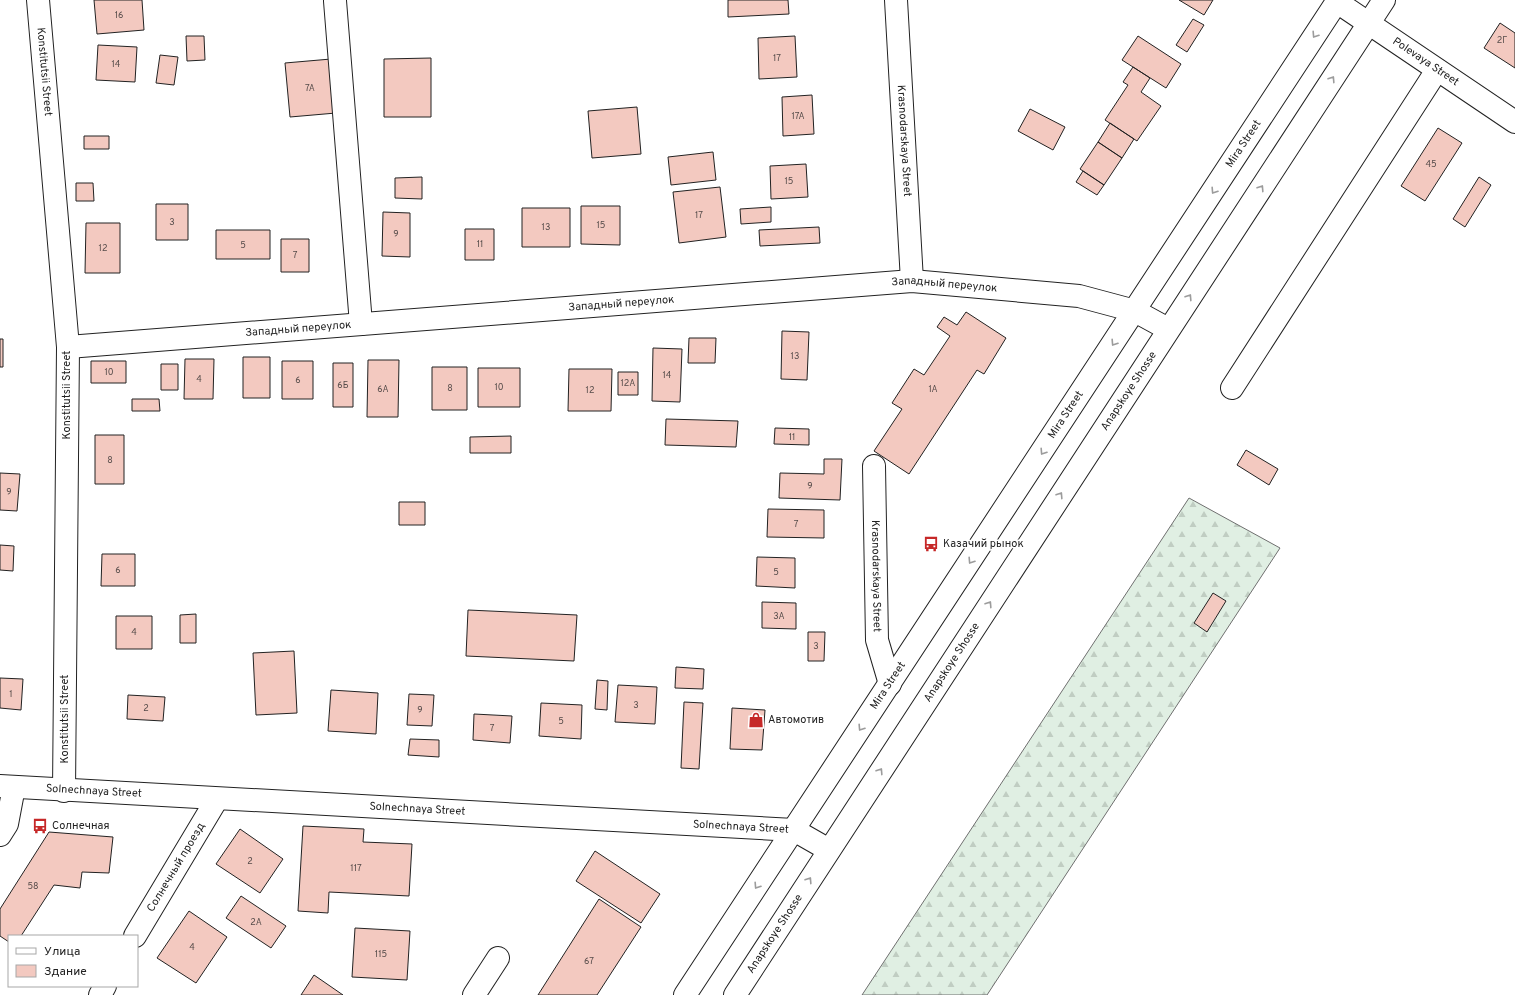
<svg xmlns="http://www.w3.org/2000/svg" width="1515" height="995" font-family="Overpass,sans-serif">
<defs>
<pattern id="forest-firs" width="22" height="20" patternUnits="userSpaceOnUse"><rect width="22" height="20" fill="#e0efe3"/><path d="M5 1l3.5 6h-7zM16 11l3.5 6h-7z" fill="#c0cdc2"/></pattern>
</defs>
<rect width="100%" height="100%" fill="#fff"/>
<path fill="url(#forest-firs)" stroke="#6f6f6f" d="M1189,498L1280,548L987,995H862Z"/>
<path fill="#f3c9c0" stroke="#222" d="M94,0H142L144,30L97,34Z
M728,0H788L789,14L728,17Z
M1179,0H1213L1204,15Z
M1193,19L1204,25L1187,52L1176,45Z
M1500,23L1515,33V68L1484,48Z
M186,36H204L205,60L187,61Z
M795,36L797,77L759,79L758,38Z
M1138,36L1181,64L1166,88L1122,60Z
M98,45L137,47L135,82L96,80Z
M160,55L178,57L174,85L156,83Z
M431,58V117H384V59Z
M331,59L336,113L290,117L285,63Z
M1133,67L1150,78L1141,92L1161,106L1137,141L1105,120L1128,85L1123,82Z
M812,95L814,134L783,136L782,97Z
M637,107L641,154L592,158L588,111Z
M1030,109L1065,127L1053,150L1018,131Z
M1110,123L1134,139L1122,158L1098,142Z
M1438,128L1462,143L1425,201L1401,186Z
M84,136H109V149H84Z
M1098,142L1122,158L1104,185L1080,169Z
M713,152L716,180L671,185L668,157Z
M806,164L808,197L771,199L770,166Z
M1083,171L1104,185L1097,195L1076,182Z
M422,177V199L395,198V178Z
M1479,177L1491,185L1465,227L1453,219Z
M76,183H93L94,201H76Z
M720,187L726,237L679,243L673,192Z
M156,204H188V240H156Z
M581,206H620V245L581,244Z
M771,207V222L741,224L740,209Z
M522,208H570V247H522Z
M383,212L410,213V257L382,256Z
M86,223H120V273H85Z
M819,227L820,243L760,246L759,230Z
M465,229H494V260H465Z
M216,230H270V259H216Z
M281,239H309V272H281Z
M966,312L1006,338L984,374L977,370L909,474L874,451L902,409L892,403L914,369L924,375L950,336L937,327L944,317L957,325Z
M782,331L809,332L807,380L781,379Z
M689,338H716L715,363H688Z
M0,339H3V367H0Z
M653,348L682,349L680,402L652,401Z
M243,357H270V398H243Z
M185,359H214L213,399H184Z
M368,360H399L398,417H367Z
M91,361H126V383H91Z
M282,361H313V399H282Z
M333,363H353V407H333Z
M161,364H178V390H161Z
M432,367H467V410H432Z
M478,368H520V407H478Z
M569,369H612L611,411H568Z
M618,372H638V395H618Z
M132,399H159L160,411H132Z
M666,419L738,421L736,447L665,445Z
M775,428L809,429V445L774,444Z
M95,435H124V484H95Z
M511,436V453H470V437Z
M1246,450L1278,469L1269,485L1237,465Z
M824,459H842L840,500L779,498L780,473L824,474Z
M0,473L20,474L17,511L0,510Z
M399,502H425V525H399Z
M768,509L824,510V538L767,537Z
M0,545L14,546L13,571L0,570Z
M102,554H135V586H101Z
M757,557L795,558V588L756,586Z
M1213,593L1226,601L1207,632L1194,623Z
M762,602L796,603V629L762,628Z
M468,610L577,615L574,661L466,656Z
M196,614V643H180V615Z
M116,616H152V649H116Z
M808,632H825L824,661H808Z
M294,651L297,713L256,715L253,653Z
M676,667L704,669L703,689L675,688Z
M0,678L23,679L21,710L0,708Z
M597,680L608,681L607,710L595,709Z
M618,685L657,687L655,724L615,722Z
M331,690L378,693L376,734L328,731Z
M409,694L434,695L432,726L407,725Z
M128,695L165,697L163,721L127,719Z
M684,702L703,703L699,769L681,768Z
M541,703L582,705L581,739L539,736Z
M732,708L765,710L762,750L730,749Z
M474,714L512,716L510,743L473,740Z
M410,739L439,740V757L408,755Z
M303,826L364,829L363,842L412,844L409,896L329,892L328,913L298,911Z
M240,829L283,859L260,893L216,864Z
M49,832L113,837L109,873L82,872L80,888L54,885L21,936H9V942L0,936V909Z
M595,851L660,894L641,923L576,881Z
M241,896L286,926L271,948L226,918Z
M599,899L641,927L597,995H538Z
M189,911L227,937L196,983L157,958Z
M355,928L410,931L407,980L352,977Z
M314,975L343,995H301Z"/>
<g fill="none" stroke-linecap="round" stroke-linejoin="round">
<defs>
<g id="minor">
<path id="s1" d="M38,0L68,347L64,791"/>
<path id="s2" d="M896,0L912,281"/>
<path d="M335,1L361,324"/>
<path id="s3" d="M1337,2L1515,122"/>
<path id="s4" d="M68,347L912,281L1079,296L1135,311L1168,329"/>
<path d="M1232,388L1437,70"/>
<path id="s5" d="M874,466L877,640L890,684"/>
<path id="s6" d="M0,786L794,830L829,850"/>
<path d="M0,835L7,824L14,787"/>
<path id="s7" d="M135,936L217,799"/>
<path d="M100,995L105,986"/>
<path d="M474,995L498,958"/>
</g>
<g id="major">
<path id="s8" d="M685,995L1338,0"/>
<path id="s9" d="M735,995L1384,0"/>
</g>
</defs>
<use href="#minor" stroke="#222" stroke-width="24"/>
<use href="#major" stroke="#222" stroke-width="24"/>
<use href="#minor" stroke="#fff" stroke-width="22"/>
<use href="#major" stroke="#fff" stroke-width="22"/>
</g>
<defs><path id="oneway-chevron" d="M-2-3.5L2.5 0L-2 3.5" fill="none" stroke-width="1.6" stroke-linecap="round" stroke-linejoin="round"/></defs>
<g stroke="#9c9c9c">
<use href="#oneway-chevron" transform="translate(1315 35) rotate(123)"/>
<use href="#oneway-chevron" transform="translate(1332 79) rotate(-57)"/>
<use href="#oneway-chevron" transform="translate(1261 188) rotate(-57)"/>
<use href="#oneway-chevron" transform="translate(1214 191) rotate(123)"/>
<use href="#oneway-chevron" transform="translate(1189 297) rotate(-57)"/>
<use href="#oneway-chevron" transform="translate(1114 343) rotate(123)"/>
<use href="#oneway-chevron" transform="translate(1043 452) rotate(123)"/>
<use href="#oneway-chevron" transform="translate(1060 495) rotate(-57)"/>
<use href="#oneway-chevron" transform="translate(971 561) rotate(123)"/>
<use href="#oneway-chevron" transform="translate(989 604) rotate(-57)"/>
<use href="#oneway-chevron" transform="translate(861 728) rotate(123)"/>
<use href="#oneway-chevron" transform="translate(880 771) rotate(-57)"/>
<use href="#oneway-chevron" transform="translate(809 880) rotate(-57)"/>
<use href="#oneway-chevron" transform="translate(757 886) rotate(123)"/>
</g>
<defs>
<symbol id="bus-bare" viewBox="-9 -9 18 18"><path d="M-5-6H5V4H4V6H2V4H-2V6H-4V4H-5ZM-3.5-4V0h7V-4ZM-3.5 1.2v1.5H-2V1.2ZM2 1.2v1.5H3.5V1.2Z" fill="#c62828" stroke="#fff" stroke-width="2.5" paint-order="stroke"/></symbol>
<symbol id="shop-bare" viewBox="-9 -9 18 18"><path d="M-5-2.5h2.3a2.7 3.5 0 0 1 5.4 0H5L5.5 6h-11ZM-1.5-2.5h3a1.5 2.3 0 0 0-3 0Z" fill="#c62828" stroke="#fff" stroke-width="2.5" paint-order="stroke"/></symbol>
</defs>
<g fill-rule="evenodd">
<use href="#bus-bare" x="920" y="533" width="22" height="22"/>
<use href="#shop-bare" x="745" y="709" width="22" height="22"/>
<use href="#bus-bare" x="29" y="815" width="22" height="22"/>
</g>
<g text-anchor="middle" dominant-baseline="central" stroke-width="3" stroke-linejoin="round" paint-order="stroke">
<g font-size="9" fill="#564c4a">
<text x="119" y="15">16</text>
<text x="1502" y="40">2Г</text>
<text x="777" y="58">17</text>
<text x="116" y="64">14</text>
<text x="310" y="88">7А</text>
<text x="798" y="116">17А</text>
<text x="1431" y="164">45</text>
<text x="789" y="181">15</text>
<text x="699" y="215">17</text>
<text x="172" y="222">3</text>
<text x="601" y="225">15</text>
<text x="546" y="227">13</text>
<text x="396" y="234">9</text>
<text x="480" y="244">11</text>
<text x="243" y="245">5</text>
<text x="103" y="248">12</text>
<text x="295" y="255">7</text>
<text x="795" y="356">13</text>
<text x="109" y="372">10</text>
<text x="667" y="375">14</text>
<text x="199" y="379">4</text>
<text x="298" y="380">6</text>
<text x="628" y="383">12А</text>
<text x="343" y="385">6Б</text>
<text x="499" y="387">10</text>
<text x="450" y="388">8</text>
<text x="383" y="389">6А</text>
<text x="933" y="389">1А</text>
<text x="590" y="390">12</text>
<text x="792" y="437">11</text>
<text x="110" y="460">8</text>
<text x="810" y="486">9</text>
<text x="9" y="492">9</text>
<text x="796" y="524">7</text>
<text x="118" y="570">6</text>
<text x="776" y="572">5</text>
<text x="779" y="616">3А</text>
<text x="134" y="632">4</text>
<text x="816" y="646">3</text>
<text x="11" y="694">1</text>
<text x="636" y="705">3</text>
<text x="146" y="708">2</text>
<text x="420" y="710">9</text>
<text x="561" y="721">5</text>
<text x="492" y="728">7</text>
<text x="250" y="861">2</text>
<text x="356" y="868">117</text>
<text x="33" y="886">58</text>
<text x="256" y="922">2А</text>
<text x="192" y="947">4</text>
<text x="381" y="954">115</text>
<text x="589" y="961">67</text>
</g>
<g font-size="11" fill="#222" stroke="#fff">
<text stroke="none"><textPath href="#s3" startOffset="107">Polevaya Street</textPath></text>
<text stroke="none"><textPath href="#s1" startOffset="72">Konstitutsii Street</textPath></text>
<text stroke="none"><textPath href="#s2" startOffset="141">Krasnodarskaya Street</textPath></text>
<text stroke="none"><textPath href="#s8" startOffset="1018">Mira Street</textPath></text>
<text stroke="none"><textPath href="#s4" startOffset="879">Западный переулок</textPath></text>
<text stroke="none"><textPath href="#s4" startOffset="555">Западный переулок</textPath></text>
<text stroke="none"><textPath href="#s4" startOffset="231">Западный переулок</textPath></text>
<text stroke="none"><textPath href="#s9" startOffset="721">Anapskoye Shosse</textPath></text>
<text transform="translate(67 395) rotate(-90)">Konstitutsii Street</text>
<text stroke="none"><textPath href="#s8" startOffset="694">Mira Street</textPath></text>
<text stroke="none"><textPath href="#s5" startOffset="110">Krasnodarskaya Street</textPath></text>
<text stroke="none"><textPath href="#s9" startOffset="397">Anapskoye Shosse</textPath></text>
<text stroke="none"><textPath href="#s8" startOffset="370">Mira Street</textPath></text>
<text transform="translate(65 719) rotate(-90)">Konstitutsii Street</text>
<text stroke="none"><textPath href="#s6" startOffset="94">Solnechnaya Street</textPath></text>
<text stroke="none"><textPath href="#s6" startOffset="418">Solnechnaya Street</textPath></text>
<text stroke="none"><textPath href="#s6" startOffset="742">Solnechnaya Street</textPath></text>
<text stroke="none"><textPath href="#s7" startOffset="80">Солнечный проезд</textPath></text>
<text stroke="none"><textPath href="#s9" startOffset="73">Anapskoye Shosse</textPath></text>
</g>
<g font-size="11" fill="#222" stroke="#fff" text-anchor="start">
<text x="943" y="544">Казачий рынок</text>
<text x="768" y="720">Автомотив</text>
<text x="52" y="826">Солнечная</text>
</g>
</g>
<rect x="8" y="935" width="130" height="52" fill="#ffffff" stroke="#a7a7a7"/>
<rect x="16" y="948" width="20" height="6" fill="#ffffff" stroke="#a7a7a7"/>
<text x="44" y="955" font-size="12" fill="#222222">Улица</text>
<rect x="16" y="965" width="20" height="12" fill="#f3c9c0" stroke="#a7a7a7"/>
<text x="44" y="975" font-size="12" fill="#222222">Здание</text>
</svg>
